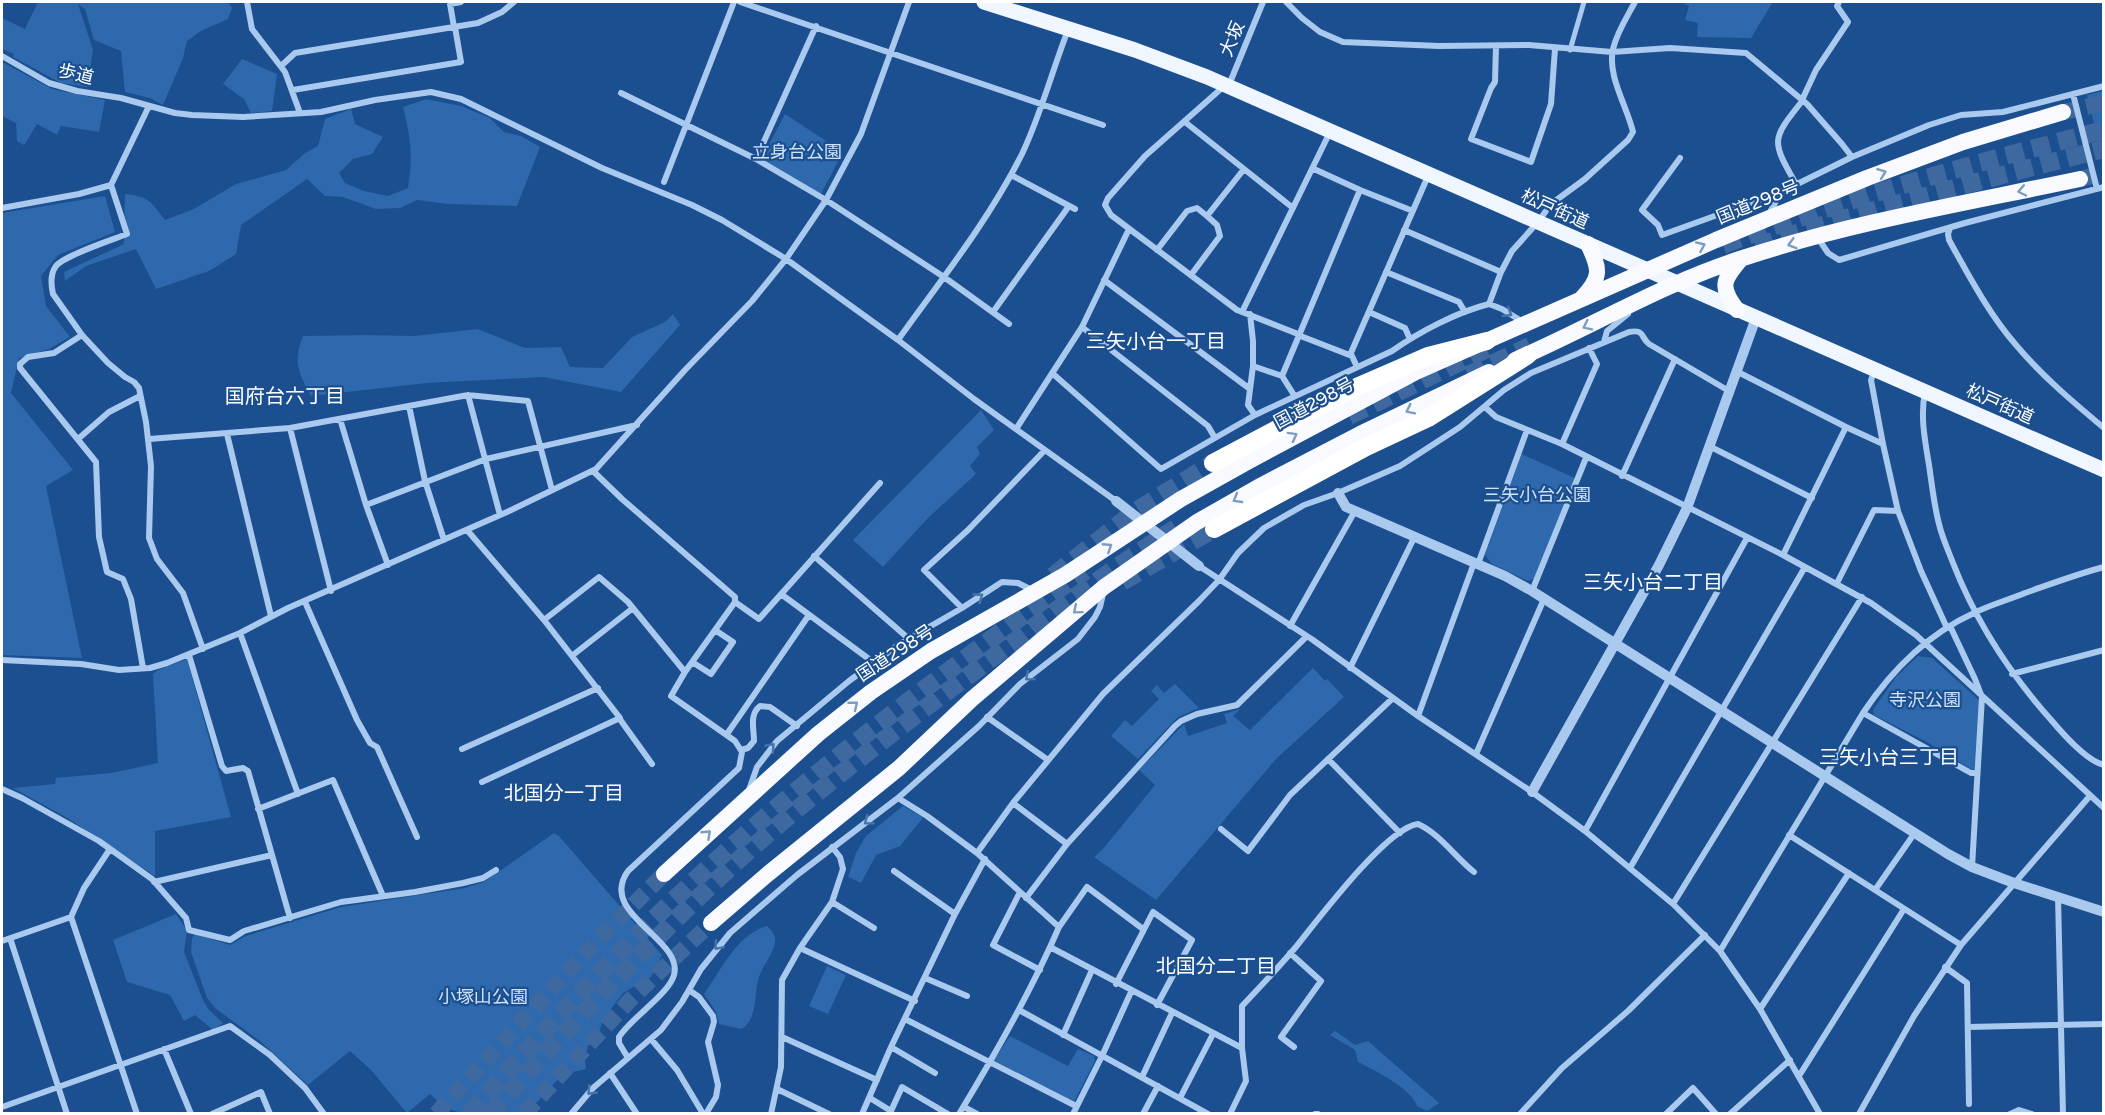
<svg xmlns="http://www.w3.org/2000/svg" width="2105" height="1115" font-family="'Varela Round','Noto Sans JP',sans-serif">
<rect width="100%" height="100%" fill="#1b4f8f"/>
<path fill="#2e69ad" d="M38,2H228L232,8L228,19L201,31L187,41L183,58L163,105L150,98L125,92L121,51L94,40L85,9L78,4L93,50L87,87L61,83L13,57L14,54L2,49V18L25,29Z
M1681,2H1773L1751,38L1697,37L1698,23L1685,20L1689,6Z
M242,59L277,74L272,111L251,113L244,99L223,84Z
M2,62L52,89L105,100L99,132L61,126L57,135L37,124L24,145L17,141L16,123L2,116Z
M2103,91H2104L2103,160L2087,95Z
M426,99L461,106L490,118L504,132L521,136L540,147L517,206L448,204L417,200L400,208L376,209L343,197L325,196L307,179L241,225L236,254L209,271L156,289L136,249L86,266L65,281L64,272L124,244L125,194C149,196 151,202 165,220L194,209L236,184L286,170L304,154L318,146L325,119L351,109L355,124L383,137L372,154L353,159L339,173L345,183L364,191L388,196L408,188C413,156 411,138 403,107Z
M785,114L843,152L821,194L761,160Z
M105,196L115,232L58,255L41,276L46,306L70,337L49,349L19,358L11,393L73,470L46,486L82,658L3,655L2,213Z
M673,314L680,325L621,392L544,377L427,383L311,396C298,373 293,361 303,336L367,335L414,336L478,329L525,348L561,347L570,367L603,368L632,337L665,322Z
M981,410L994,430L977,447L980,454L970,466L976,474L928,518L883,567L853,540Z
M1521,454L1575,478L1534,579L1528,581L1492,564L1485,555Z
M1918,656L1932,658L1980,701L1977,766L1973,770L1927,742L1874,715L1873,710L1896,677Z
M187,659L231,817L155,831V876L64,816L13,788L55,784L56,778L111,773L158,763L153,674L158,670Z
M1313,668L1325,681L1327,679L1344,697L1276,759L1156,900L1094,857L1103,849L1155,785L1139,770L1184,724L1188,736L1227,723L1224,714L1240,709L1233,716L1250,730Z
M1175,684L1199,708L1178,717L1138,759L1111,736L1125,720L1132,726L1159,699L1151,691L1157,685L1164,693Z
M903,806L922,817V819L900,846L876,855L861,883L848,877L856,853L866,836Z
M554,833L559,836L662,955L651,977L623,993L602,1021L599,1035L588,1046L585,1060L586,1069L563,1074L527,1113H462L445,1108L430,1094L407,1113L371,1070L350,1051L308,1085L260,1041L215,1008L207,998L191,952L192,938L195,934L230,945L246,936L341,907L465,888L484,882Z
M176,914L187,931L184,952L203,1000L209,1010L223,1023L213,1030L195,1015L184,1021L170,995L127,982L113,940Z
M767,926C772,931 776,935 775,942C773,955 763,965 759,977C753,993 759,1019 741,1029L719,1024L716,1012L704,994C721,970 737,934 767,926Z
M827,966L846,975L828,1014L809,1006Z
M1335,1031L1355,1045L1368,1041L1439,1103L1427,1111L1417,1106C1411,1088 1374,1070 1358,1062L1355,1050L1330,1035Z
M1010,1036L1068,1066L1078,1049L1094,1056L1095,1061L1074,1102L993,1061Z"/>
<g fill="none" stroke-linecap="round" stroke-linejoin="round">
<path stroke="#3d69a0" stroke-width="16" stroke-dasharray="16 8" stroke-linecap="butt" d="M2063,112L2104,103
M2080,179L2104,173
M436,1114L581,957L664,874
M524,1114L632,998L711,923"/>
<path stroke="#3d69a0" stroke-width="18" stroke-dasharray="18 9" stroke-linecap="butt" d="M1723,245C1847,198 1975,163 2104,130
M1756,247C1803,230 1852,216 1900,203C1968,184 2035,166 2104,149
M1468,375L1530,346
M1349,416L1489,348
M1053,576L1133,513L1213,463
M1122,582L1214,529
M469,1114C537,1038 606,963 680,894C760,818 844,750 931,684C982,646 1033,607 1085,571
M490,1114C572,1024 655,936 745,854C817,790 894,731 972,673C1039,623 1105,573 1176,528"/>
<path stroke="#a9c9ee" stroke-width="5" d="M1570,50L1584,2"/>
<path stroke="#a9c9ee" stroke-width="6" d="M247,2L252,29L285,72L300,113
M740,2L1103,125
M1263,2L1231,80L1145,156L1108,198L1105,205L1111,215L1237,310L1298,334
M1286,2L1302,18L1320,32L1343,42L1439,46L1529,45L1612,52L1670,48L1746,53L1807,104L1842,144L1852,157
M454,27L450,4L461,2
M1496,46L1495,82L1491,88L1471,139L1531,162L1551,104L1555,49
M2,56L49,83L77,91L121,98L175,113L192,115L243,117L321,112L375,100L431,92L461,99L602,168L692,205L722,220L786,259L898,340L974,399L1116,501
M281,66L295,53L478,23L502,12L514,2
M293,90L461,62L455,27
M621,93L756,159L826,200L944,277L1009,324
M2073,94L2097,189
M1802,100L1816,70L1848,22L1837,6L1839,2
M1185,122L1293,208
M1680,158L1642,210L1658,225L1662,235L1781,192L1852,157L1929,125L1961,115L2003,112L2104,86
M756,159L816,26
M1314,169L1360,190L1413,211
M1011,175L1075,209
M664,182L734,2
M1796,184C1771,140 1771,140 1803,100
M2,208L79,194L111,185
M1769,214L1781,192
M1950,228L1948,234L1949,240C1969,276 1989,314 2016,345C2042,376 2073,402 2104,428
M1404,230L1501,272
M1818,238L1828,253L1839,260L1965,223L2104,187
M1157,250L1187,211L1197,208L1207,216L1244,169
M1386,272L1459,302L1465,312
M1191,275L1220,236L1217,225L1207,216
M1104,280L1250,389
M1489,304L1502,309L1523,322
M993,312L1069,206
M1242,312L1330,132
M1369,312L1405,328L1410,339
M1250,314L1253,341V366L1282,376L1294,395
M1082,327L1208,426L1215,438
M82,335L108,363L125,377L134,382L139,388L146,422L151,466L149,538L157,559L183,593L203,649
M1298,335L1352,356L1357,367
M898,340C941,280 989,220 1022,154C1041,114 1052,71 1068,30
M1604,342L1607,331L1628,314
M1350,355L1428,176
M1253,366L1248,405L1255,415
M1875,370L1871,380L1883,444L1898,511L1921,571L1947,628
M1736,371L1846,427L1883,444
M1052,373L1161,469L1255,415L1392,351C1419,332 1457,312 1489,304L1501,272L1512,251L1538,222L1551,204L1585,179L1628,140L1633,132C1627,106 1607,76 1613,49C1617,32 1627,17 1635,2
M1282,376L1360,190
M1925,392C1920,416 1925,441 1929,465C1932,485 1934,505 1939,524C1942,537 1948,550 1953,563C1976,622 2010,674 2052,721C2063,734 2087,761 2104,765
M468,395L500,515
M409,406L425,481L444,540
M1485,407L1496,417L1562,444L1783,555L1871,603L1916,635L2104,808
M340,419L366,505L388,565
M290,428L331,591
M1016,429L1082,327L1129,229
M227,434L271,616
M78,439L109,412L140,396
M149,439L290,428L468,395L528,401L552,490
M1562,444L1597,364L1589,348
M1709,446L1812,498
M593,471L622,499L735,597V602L685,672L671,696L735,741L742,752L739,768L628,871C597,914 684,939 674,975C669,994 631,1018 619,1037V1043L628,1058
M1622,476L1675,359
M366,505L486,459L637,425
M467,530L544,620L620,718L482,782
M1783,555L1846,427
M814,556L909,639
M1478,564L1527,430
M1199,566L1313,640L1418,716L1532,792L1585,831L1673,904L1720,951L1760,1009L1820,1114
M1837,583L1874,510L1898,511
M1532,591L1586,458
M781,594L873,662
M305,602L357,720L370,743L377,747L417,837
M735,602L759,619L880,483
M962,608L924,570L968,530L1045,450
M544,620L599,577L628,602L685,672
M1290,626L1355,511
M1950,626L1975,679L1982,697L1972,867
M240,633L298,794
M189,655L222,766L226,771L243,768L248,771L290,918
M573,655L633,608
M2,660L81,664L119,670L150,668L167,663L240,633L288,608L507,512L596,469L685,370L752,301L786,259L826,200L861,134L909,2
M692,662L711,674L733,642L715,630
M143,668L131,599L123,579L107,572L99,537L96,462L20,368V364L28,357L54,353L82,335L53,294C51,285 50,274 56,266C65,255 112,240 127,234L111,185L149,106
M1350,668L1415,536
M2012,674L2104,650
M1863,713L1971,773H1977
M1418,716L1474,563
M987,717L1048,760
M619,718L652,764
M727,734L809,615
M462,749L598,688
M741,750L748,748L754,741C754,728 749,715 760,706L770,707L797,726
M1476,754L1544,599
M1328,759L1400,833
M2,789L22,798L99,841L152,879L186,918L189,930L230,940L244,931L341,902L415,892L463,883L483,878L496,870
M749,790L757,767L777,741L849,681L898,645L962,608L1002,582L1018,583L1034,591
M898,798L927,816L977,853L1059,927C1031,992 996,1053 959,1114
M1013,803L1067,844
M258,809L333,780L383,896
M1221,829L1248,851L1290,795L1393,698
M1585,831L1747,538
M1789,835L1961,945
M110,849L84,888L71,917L137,1114
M977,853L1013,803L1103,694L1199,601L1219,580L1238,553L1264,528L1304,505L1338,493L1400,466L1460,427L1504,390L1531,373L1629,332C1645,329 1640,337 1649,344L1729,391
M1630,868L1805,567
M894,871L955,914
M154,882L272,855
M1875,890L1914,834
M1020,892L993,945L1040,970
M2058,896L2063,1114
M1026,898L1067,844L1175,726L1181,721L1197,714L1237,705L1306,637
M832,902L874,928
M1673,904L1862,597
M1059,927L1087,887L1143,929
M10,938L67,1114
M2,941L71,917
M1050,947L1242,1048
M800,948L915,1001
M1720,951L1863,713C1891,671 1928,634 1974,613C1990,605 2008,600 2025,593C2051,584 2077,574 2104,567
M1290,953L1321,981L1281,1037L1294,1047
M1945,967L1967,983L1969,1104
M925,978L967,996
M1116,984L1153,912L1192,940L1157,1005
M689,990L699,997L713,1016L714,1022L708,1042L718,1085L716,1097L707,1112
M1760,1009L1849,873
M1019,1010L1208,1114
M905,1019L1076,1106
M1968,1027L2104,1024
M1063,1035L1092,970
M782,1037L877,1080
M651,1039L677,1070L702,1112
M891,1047L935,1073
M164,1049L191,1114
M610,1073L637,1114
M1799,1076L1904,909
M1142,1077L1172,1013
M777,1089L829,1114
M870,1098L891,1111L902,1087L948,1114
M1180,1098L1213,1034
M2,1107L230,1026L270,1055L305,1088L324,1114
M964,1107L977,1114
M212,1114L261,1092L270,1114
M571,1114L593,1088L661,1030L682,1002L701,969L730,933L797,875L898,798L979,726L1020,684L1078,639L1095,617L1100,607L1103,594
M771,1114L781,1067L782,980L800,948L832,902L843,869L840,857L832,847
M862,1114L891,1047L955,914L985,859
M1073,1114L1102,1056L1131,992
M1143,1114L1158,1086
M1230,1114L1246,1081L1242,1048V1006C1260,987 1278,968 1295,948C1317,921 1386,828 1418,824C1440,834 1455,857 1474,872
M1315,1114H1318
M1520,1114L1562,1068L1628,1011L1705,935
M1666,1114L1693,1088L1716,1114
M1730,1114L1790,1060
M1859,1114L1914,1016L1961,945L2089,797
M2010,1114L2019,1110L2032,1114"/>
<path stroke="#a9c9ee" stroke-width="10" d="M1338,493L1346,507L1505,576L1532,591L1948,854L1972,867L2014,883L2104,912
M1116,501L1199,566
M1532,792L1659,565L1687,508L1756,318"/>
<path stroke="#f0f6ff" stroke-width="15" d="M984,2L1135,50L1207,77L2104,470"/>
<path stroke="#f8faff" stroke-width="16" d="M1582,298C1602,277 1600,269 1588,244
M1737,310C1719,286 1723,280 1741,259
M1515,360C1591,327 1664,283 1743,258C1853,222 1967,203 2080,179
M664,874L818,734L871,692L931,651L1065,575L1181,499L1249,461L1416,372L1716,240L1867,178L1963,142L2063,112
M711,923L769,873L899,768L972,699L1104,587L1197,522L1262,485L1360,434L1489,372"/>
<path stroke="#fff" stroke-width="18" d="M1213,463L1352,389L1428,356L1487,341
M1214,529L1366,447L1430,417L1528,355"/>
</g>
<defs><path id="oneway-chevron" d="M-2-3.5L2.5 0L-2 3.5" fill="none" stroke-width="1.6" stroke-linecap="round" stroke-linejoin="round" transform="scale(1.5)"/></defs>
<g stroke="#7e9cc1">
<use href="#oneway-chevron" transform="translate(1882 173) rotate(-21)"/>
<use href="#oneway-chevron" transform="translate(2022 191) rotate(168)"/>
<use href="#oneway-chevron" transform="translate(1792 244) rotate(164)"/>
<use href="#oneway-chevron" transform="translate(1701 246) rotate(-24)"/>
<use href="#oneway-chevron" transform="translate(1587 326) rotate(154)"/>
<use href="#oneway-chevron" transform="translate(1410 410) rotate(154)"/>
<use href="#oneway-chevron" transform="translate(1293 436) rotate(-29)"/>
<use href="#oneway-chevron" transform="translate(1237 499) rotate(150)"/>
<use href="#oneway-chevron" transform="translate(1108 547) rotate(-33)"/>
<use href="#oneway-chevron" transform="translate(1077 610) rotate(140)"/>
<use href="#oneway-chevron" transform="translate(854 705) rotate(-39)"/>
<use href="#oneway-chevron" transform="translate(707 834) rotate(-43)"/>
</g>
<g stroke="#4674ac">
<use href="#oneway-chevron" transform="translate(1508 313) rotate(32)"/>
<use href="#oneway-chevron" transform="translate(979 597) rotate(-36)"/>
<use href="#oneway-chevron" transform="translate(1029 677) rotate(140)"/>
<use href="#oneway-chevron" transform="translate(771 747) rotate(-47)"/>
<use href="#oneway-chevron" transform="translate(868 821) rotate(143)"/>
<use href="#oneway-chevron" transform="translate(718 946) rotate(131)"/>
<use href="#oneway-chevron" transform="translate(591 1091) rotate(134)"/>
</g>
<g text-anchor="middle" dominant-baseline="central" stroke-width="4.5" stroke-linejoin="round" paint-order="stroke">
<g font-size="18" fill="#fff" stroke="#1b4f8f">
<text transform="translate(1232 39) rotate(-67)">大坂</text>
<text transform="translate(76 74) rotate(14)">歩道</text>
<text transform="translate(1758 202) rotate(-22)">国道298号</text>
<text transform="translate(1555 209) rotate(24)">松戸街道</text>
<text transform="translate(1314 403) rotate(-28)">国道298号</text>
<text transform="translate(2000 404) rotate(24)">松戸街道</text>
<text transform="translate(895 653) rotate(-33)">国道298号</text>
</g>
<g font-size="18" fill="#cfe3fa" stroke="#1b4f8f">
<text x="797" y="152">立身台公園</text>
<text x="1537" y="495">三矢小台公園</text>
<text x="1925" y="700">寺沢公園</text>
<text x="483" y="997">小塚山公園</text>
</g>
<g font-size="20" fill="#fff" stroke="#1b4f8f">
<text x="1156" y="342">三矢小台一丁目</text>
<text x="285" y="397">国府台六丁目</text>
<text x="1653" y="583">三矢小台二丁目</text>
<text x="1889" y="758">三矢小台三丁目</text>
<text x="564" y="794">北国分一丁目</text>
<text x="1216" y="967">北国分二丁目</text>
</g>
</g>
<rect width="2105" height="1115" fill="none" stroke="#ffffff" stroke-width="6"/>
</svg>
